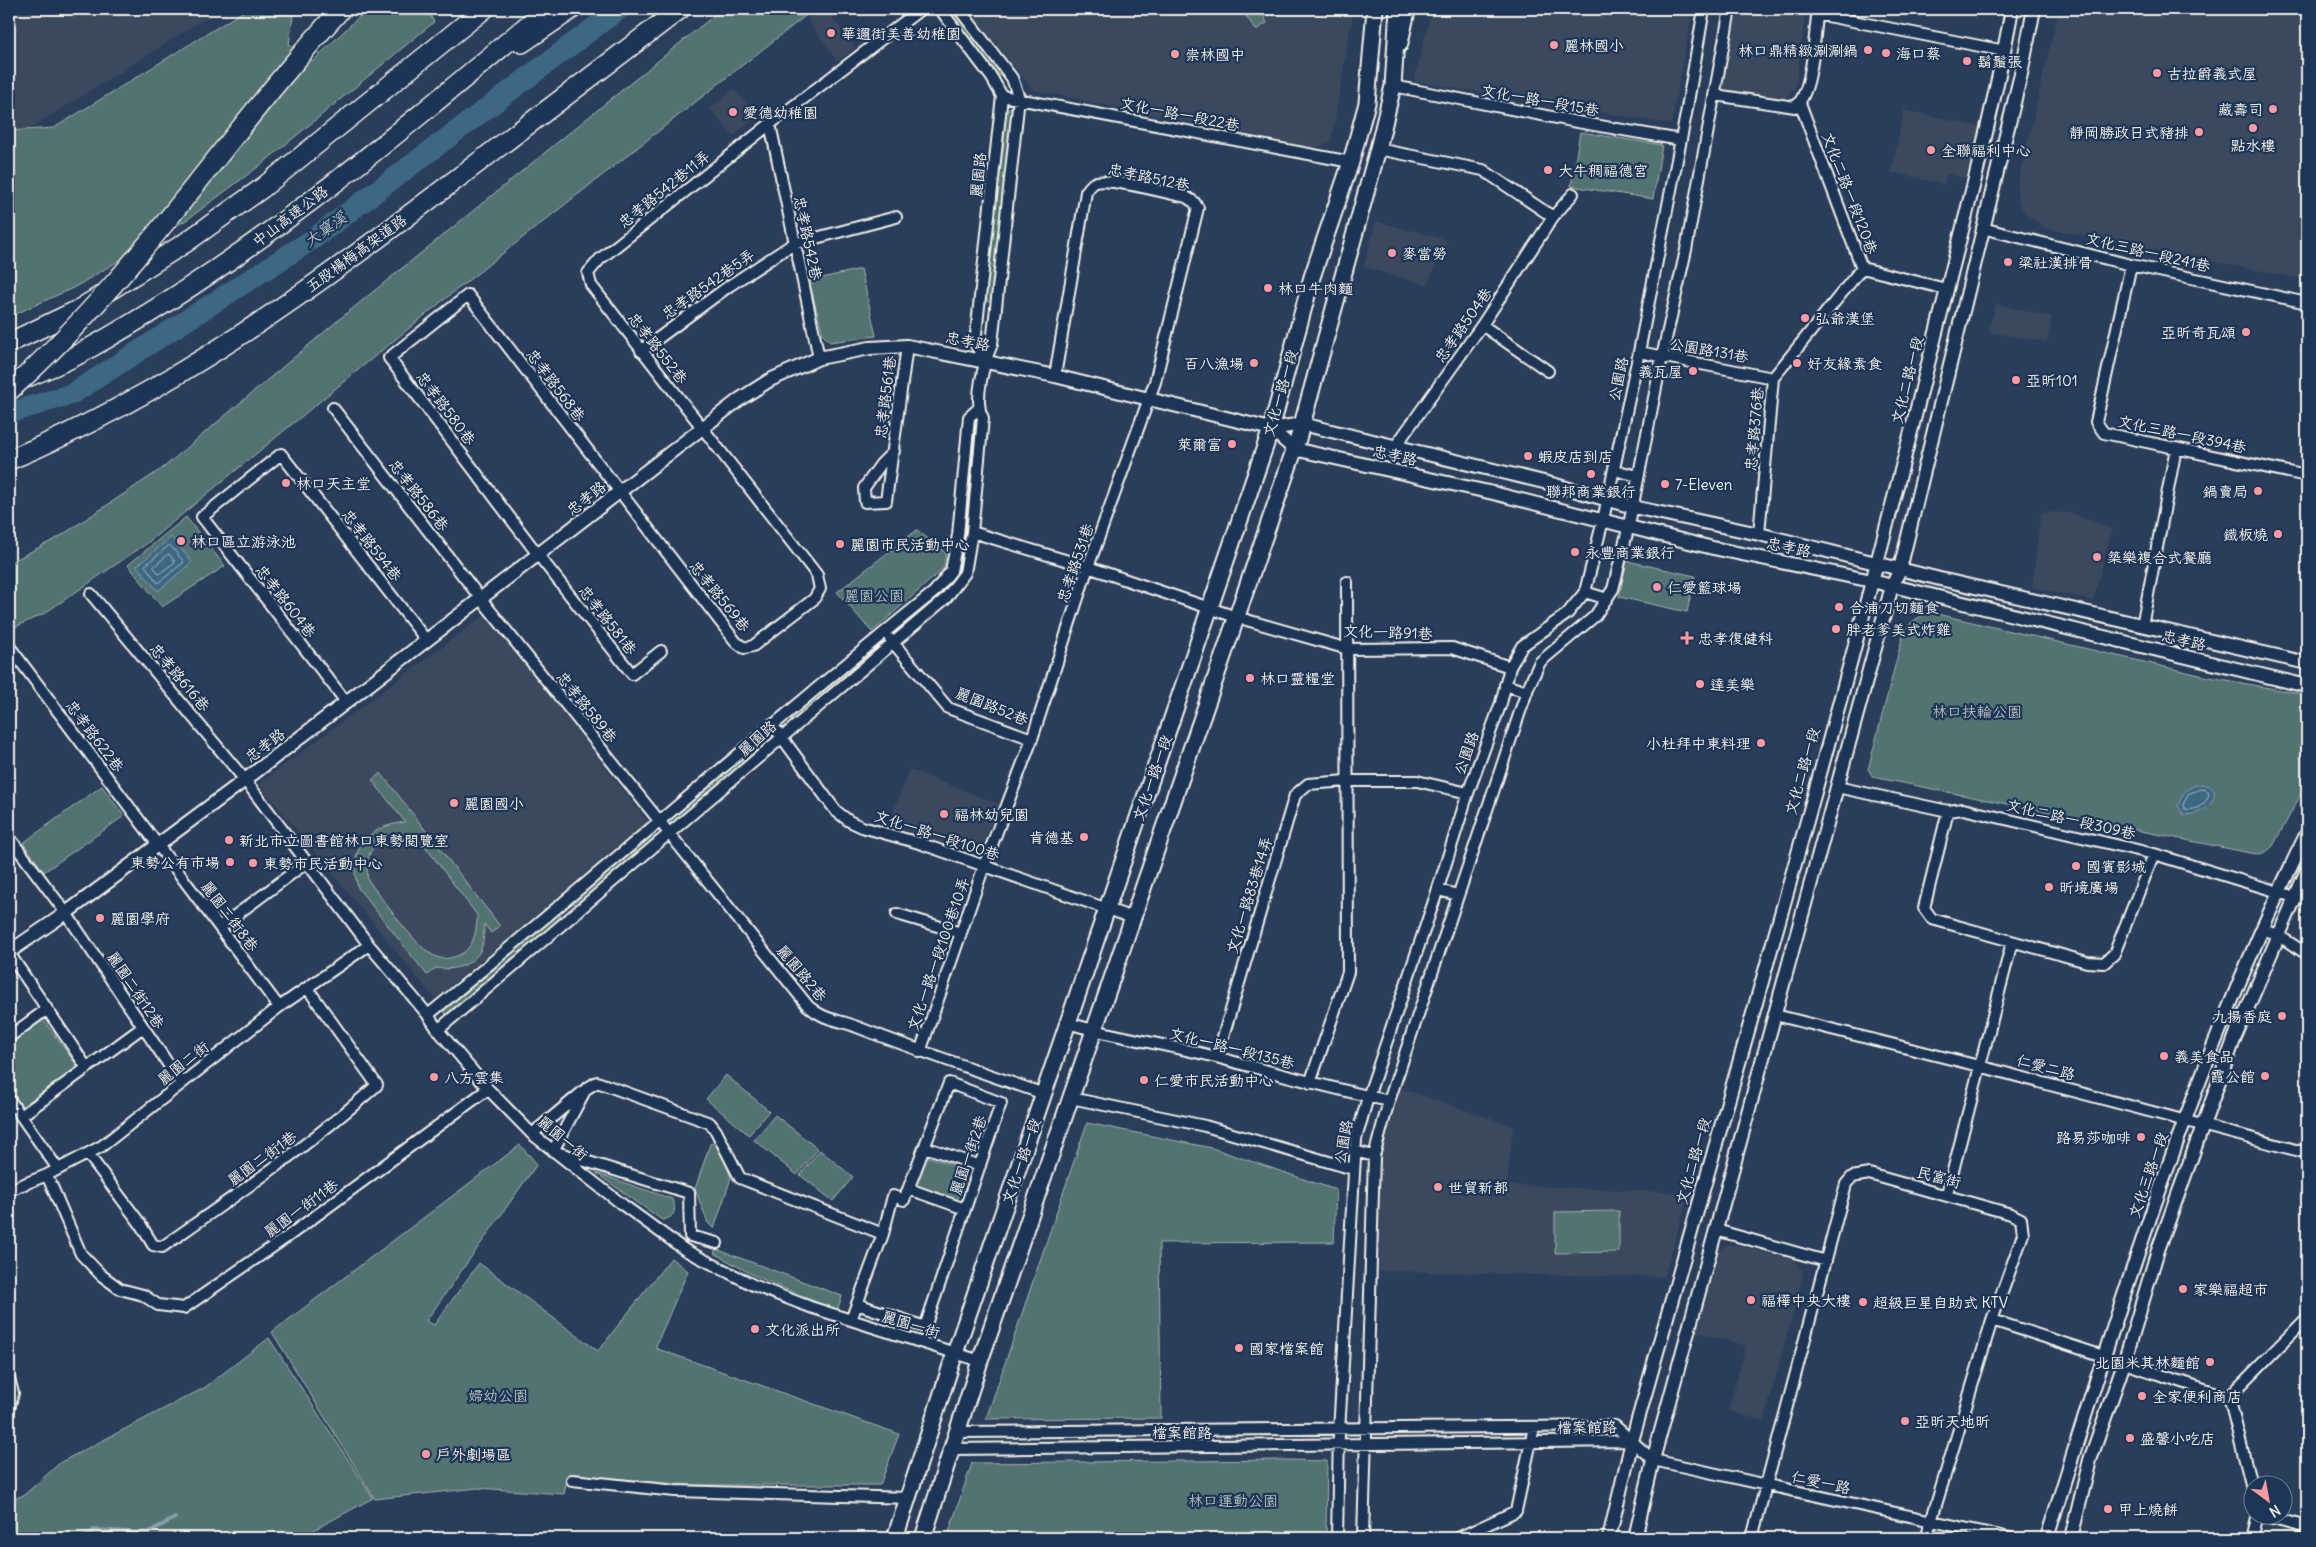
<svg xmlns="http://www.w3.org/2000/svg" width="2316" height="1547" font-family="Delius,'LXGW WenKai TC',sans-serif">
<rect width="100%" height="100%" fill="#2a3e5b"/>
<filter id="ink" filterUnits="userSpaceOnUse"><feTurbulence type="fractalNoise" baseFrequency=".02" numOctaves="2"/><feDisplacementMap in="SourceGraphic" scale="10" xChannelSelector="R" yChannelSelector="G"/><feConvolveMatrix kernelMatrix="1 2 1 2 8 2 1 2 1" color-interpolation-filters="sRGB"/></filter>
<g filter="url(#ink)">
<path fill="#3a485f" d="M9,9H221L31,128L9,132Z
M821,9H826L855,48L837,61L807,19Z
M967,9H1352V19L1331,142L1315,148L1033,90Z
M1432,9H1693L1671,124L1414,81Z
M1734,9H1806L1796,85L1785,98L1718,95Z
M2059,9H2307V280L2045,228L2024,212L2018,200L2017,186Z
M734,89L757,116L733,136L710,109Z
M1904,110L1985,128L1973,180L1947,174L1944,184L1891,172Z
M1376,221L1447,240L1427,285L1364,267Z
M1996,304L2052,317L2047,342L1988,332Z
M2041,512L2071,513L2112,529L2093,601L2032,587Z
M486,614L648,822L435,999L259,784Z
M909,769L999,804L981,849L974,853L889,824Z
M1400,1088L1513,1126L1507,1185L1689,1193L1664,1277L1379,1271V1158Z
M1728,1245H1737L1794,1260L1803,1270V1275L1764,1421L1728,1411L1746,1346L1694,1331L1716,1251Z"/>
<path fill="#537372" stroke="#a4b2ad" fill-rule="evenodd" d="M247,9H294L289,44L313,61L367,9H427L434,22L262,164L188,219L75,287L9,317V131L54,128Z
M722,9H814L441,302L146,544L45,613L9,630V563L59,537L163,468L342,317Z
M945,9H954L1006,75L1005,78L1000,76Z
M1241,9H1291L1277,15H1263L1267,23L1256,30Z
M1010,107L1012,111L992,299L989,302L986,299L1007,111Z
M1580,132L1662,145L1653,199L1571,186Z
M861,269L876,336L830,342L823,335L809,281Z
M977,417L979,421L968,520L965,523L962,520L975,420Z
M186,517L225,566L162,607L128,565Z
M917,530L946,553L944,568L872,632L837,592Z
M965,541L967,544L959,573L952,587L896,634L892,631L944,585L961,543Z
M1627,561L1695,576L1687,612L1619,597Z
M1933,613L2204,676L2307,695V783L2273,846C2265,854 2260,855 2250,853L1873,777L1868,769L1869,766L1904,631C1912,620 1920,615 1933,613Z
M881,644L880,649L793,722L790,720V717L875,645Z
M767,736H772L771,740L672,825L669,824V820Z
M381,773L500,926L491,933L484,924C484,932 484,941 481,949C473,966 453,971 436,968L427,975L358,888C347,849 366,827 405,822L372,780ZM397,837L421,841L477,915C477,929 474,949 459,955C452,958 444,960 437,957C417,950 383,899 368,880C365,854 370,842 397,837Z
M102,786L124,816L44,872L23,843Z
M655,832V838L586,896L575,904L572,902L574,899Z
M555,914H561L559,919L446,1014L442,1009Z
M42,1018L78,1067L22,1107L9,1088V1042Z
M726,1075L769,1111L749,1135L706,1099Z
M775,1115L818,1149L797,1175L754,1140Z
M1087,1123L1212,1148L1336,1190L1334,1242L1159,1243L1161,1418L986,1419Z
M715,1142L720,1147L731,1178L714,1229L708,1223L695,1189L710,1144Z
M520,1145L537,1164L426,1321L434,1325L479,1263L598,1351L671,1258L688,1271L655,1348L899,1434L880,1485H686L568,1474L564,1494L478,1488L375,1499L272,1332Z
M820,1150L853,1177L833,1201L800,1175Z
M926,1156L968,1170L957,1200L915,1186Z
M596,1173L672,1199C677,1210 675,1218 662,1220Z
M1619,1211V1252L1555,1253V1212Z
M716,1249L842,1296L838,1308L835,1310L753,1275L714,1253Z
M269,1338L373,1498L299,1538H9V1501L24,1495L61,1462L204,1388Z
M1287,1460L1327,1461L1326,1538H947L972,1463Z"/>
<path fill="#3d6784" stroke="#869eac" d="M171,537L192,562L158,591L137,566Z
M2202,784C2230,788 2205,819 2183,814L2178,806C2182,792 2188,786 2202,784Z"/>
<g fill="none" stroke-linecap="round" stroke-linejoin="round">
<path stroke="#abbac0" stroke-width="1" d="M170,545L184,562L158,583L145,566Z
M169,554L175,562L159,574L154,567Z
M2202,789L2207,790L2209,794C2206,805 2196,811 2185,809L2183,805L2188,794Z"/>
<path stroke="#869eac" stroke-width="4" d="M84,1538L94,1530L147,1533L175,1518"/>
<path stroke="#3d6784" stroke-width="21" d="M9,413L72,394L313,239L619,9"/>
<defs>
<path id="minor" d="M940,9L992,78L1002,96L975,343L985,361
M1817,14L2005,51
M1393,86L1577,122L1681,140
M1715,95L1795,107C1814,92 1814,32 1818,9
M1002,96L1351,162
M1800,103L1862,268L1946,289
M770,124L819,358
M1378,149L1483,170L1553,217
M1982,228L2131,265L2307,303
M2131,265L2096,422L2104,433L2307,476
M1482,325L1548,371
M641,351L729,286L793,244L896,217
M1639,352L1773,378
M333,408L481,599L808,1006C825,1021 838,1019 857,1027C919,1051 981,1072 1044,1094
M1395,447L1482,325L1553,217L1573,194
M894,451L881,464L864,488L865,502L886,501L907,346
M1614,470L1638,476
M972,532L1088,567L1236,617L1348,649L1452,648L1510,667
M1759,534L1773,378L1862,268
M1585,592L1607,599
M91,594L245,780L369,945L428,1015L438,1030L488,1089L532,1134L623,1205L685,1250L753,1285L810,1307L980,1361
M2142,626L2176,448
M890,639L948,708L1032,739
M9,646L279,1007
M661,651L632,674L539,556L389,358L468,295L736,642L744,648L753,646L814,599L820,589L817,575L591,285L588,273L600,259L770,124L921,9
M1505,685L1527,692
M347,703L202,517L281,454L427,641
M772,724L836,811L849,821L862,827L919,843L1133,918
M1837,787L1948,811L1963,809L2154,854L2295,897
M1948,811L1924,908L1932,919L2087,962L2104,963L2114,954L2154,854
M9,837L66,913L181,1083
M1438,890L1458,895
M897,914L961,933
M220,927L306,863
M2262,928L2279,936L2307,954
M9,953L87,1068
M428,1015C598,876 763,730 934,592L951,571L958,535L969,417L978,409
M1775,1015L1979,1066L2307,1153
M1068,1023C1117,1038 1167,1044 1216,1057C1274,1073 1331,1088 1389,1101
M438,1030L946,598L965,573L972,532L983,418C973,401 984,363 992,344L1019,98L1012,78L959,9
M9,1037L47,1009
M920,1052L984,866L1032,739L1088,567L1155,382L1198,208L1194,202L1186,197C1170,194 1106,176 1094,183C1091,185 1088,189 1086,192L1055,376
M1217,1057L1295,795L1308,784L1347,781H1417L1468,793
M1310,1083L1348,972L1347,582
M586,1089L597,1082L710,1123L716,1131L740,1178L883,1234
M1071,1098L1205,1126L1353,1169
M9,1099L58,1169
M21,1116L143,1027
M532,1134L586,1089L553,1151L689,1193L690,1236L717,1243
M925,1147L980,1166
M1354,1151L1374,1156
M88,1154L139,1222L153,1245L162,1247C235,1196 310,1145 377,1085L308,989
M47,1175L81,1254L101,1275L120,1289L143,1295L158,1305L184,1308L287,1237L488,1089
M909,1189L965,1209
M9,1190L47,1175L102,1146L279,1007L369,945
M1947,1194L2012,942
M1716,1230L1826,1261
M851,1320L883,1234L893,1196L904,1200L949,1083L1001,1103L925,1327L857,1304
M1992,1320L2103,1356
M2124,1363L2229,1397L2307,1318
M9,1378L13,1393L9,1409
M2229,1397L2254,1496
M957,1432L1615,1426L1653,1460L2010,1538
M951,1449L1632,1441
M572,1480L675,1491L909,1498
M2258,1515L2307,1528
M1337,1538L1339,1432L1356,1139L1368,1097L1435,898L1468,793L1501,703L1510,667L1522,646L1567,614L1585,592L1603,520L1639,352L1686,114L1704,9
M1363,1538L1374,1156L1389,1101L1528,688L1540,662L1595,616L1613,589L1629,525L1662,357L1686,250L1730,9
M1458,1538L1516,1511L1534,1427
M1752,1538L1846,1184L1852,1177L1869,1174L2011,1214L2021,1219L2023,1234L2020,1243L1992,1320L1926,1538
M2252,1538L2258,1515"/>
<path id="tertiary" d="M1401,45L1409,9
M1271,429L1294,449L1493,493L1713,548L1872,581L2307,686
M9,952L66,913L245,780L740,399L770,380L819,358L870,348L907,346L1055,376L1271,429L1302,424L1552,484L1633,507L1759,534L1940,579L2307,663
M1609,1538L1632,1441C1729,1095 1831,749 1919,400C1951,270 1988,140 2012,9
M1635,1538L1653,1460L1892,586L1900,569L2021,74L2034,9
M2047,1538C2121,1299 2196,1058 2307,833
M2071,1538L2090,1460L2124,1363L2158,1250L2235,1037L2307,870"/>
<path id="secondary" d="M895,1538L955,1353L1271,429L1312,277L1351,162L1367,103L1375,9
M923,1538L980,1361L1298,439L1378,149L1393,86L1398,9"/>
<path id="motorway" d="M522,43L572,9
M9,343L78,310L185,243L261,189L484,9
M23,379C45,369 68,361 88,349C255,256 401,131 547,9
M9,460C168,394 310,291 446,187C524,127 602,68 680,9"/>
</defs>
<use href="#minor" stroke="#f4f1e8" stroke-width="14"/>
<use href="#tertiary" stroke="#f4f1e8" stroke-width="16"/>
<use href="#secondary" stroke="#f4f1e8" stroke-width="19"/>
<use href="#motorway" stroke="#f4f1e8" stroke-width="22"/>
<use href="#minor" stroke="#1d3557" stroke-width="10"/>
<use href="#tertiary" stroke="#1d3557" stroke-width="12"/>
<use href="#secondary" stroke="#1d3557" stroke-width="15"/>
<use href="#motorway" stroke="#1d3557" stroke-width="19"/>
<defs>
<path id="motorway-bridge" d="M9,391C135,279 227,134 341,9"/>
</defs>
<use href="#motorway-bridge" stroke="#f4f1e8" stroke-width="22" stroke-linecap="butt"/>
<use href="#motorway-bridge" stroke="#1d3557" stroke-width="19"/>
</g>
</g>
<g fill="#ff9aa2" stroke="#1d3557" stroke-width="2">
<circle cx="831" cy="33" r="5"/>
<circle cx="1554" cy="45" r="5"/>
<circle cx="1868" cy="50" r="5"/>
<circle cx="1886" cy="53" r="5"/>
<circle cx="1175" cy="54" r="5"/>
<circle cx="1967" cy="61" r="5"/>
<circle cx="2157" cy="73" r="5"/>
<circle cx="2273" cy="109" r="5"/>
<circle cx="733" cy="112" r="5"/>
<circle cx="2253" cy="128" r="5"/>
<circle cx="2199" cy="132" r="5"/>
<circle cx="1931" cy="150" r="5"/>
<circle cx="1548" cy="170" r="5"/>
<circle cx="1392" cy="253" r="5"/>
<circle cx="2008" cy="262" r="5"/>
<circle cx="1268" cy="288" r="5"/>
<circle cx="1805" cy="318" r="5"/>
<circle cx="2246" cy="332" r="5"/>
<circle cx="1254" cy="363" r="5"/>
<circle cx="1797" cy="363" r="5"/>
<circle cx="1693" cy="371" r="5"/>
<circle cx="2016" cy="380" r="5"/>
<circle cx="1232" cy="444" r="5"/>
<circle cx="1528" cy="456" r="5"/>
<circle cx="1591" cy="474" r="5"/>
<circle cx="286" cy="483" r="5"/>
<circle cx="1665" cy="484" r="5"/>
<circle cx="2258" cy="491" r="5"/>
<circle cx="2278" cy="534" r="5"/>
<circle cx="181" cy="541" r="5"/>
<circle cx="840" cy="544" r="5"/>
<circle cx="1575" cy="552" r="5"/>
<circle cx="2097" cy="557" r="5"/>
<circle cx="1657" cy="587" r="5"/>
<circle cx="1839" cy="607" r="5"/>
<circle cx="1836" cy="629" r="5"/>
<path d="M1684.5 630.5h5v5h5v5h-5v5h-5v-5h-5v-5h5z"/>
<circle cx="1250" cy="678" r="5"/>
<circle cx="1700" cy="684" r="5"/>
<circle cx="1761" cy="743" r="5"/>
<circle cx="454" cy="803" r="5"/>
<circle cx="944" cy="814" r="5"/>
<circle cx="1084" cy="837" r="5"/>
<circle cx="229" cy="840" r="5"/>
<circle cx="230" cy="862" r="5"/>
<circle cx="253" cy="863" r="5"/>
<circle cx="2076" cy="866" r="5"/>
<circle cx="2049" cy="887" r="5"/>
<circle cx="100" cy="918" r="5"/>
<circle cx="2282" cy="1016" r="5"/>
<circle cx="2164" cy="1056" r="5"/>
<circle cx="2265" cy="1076" r="5"/>
<circle cx="434" cy="1077" r="5"/>
<circle cx="1144" cy="1080" r="5"/>
<circle cx="2141" cy="1137" r="5"/>
<circle cx="1438" cy="1187" r="5"/>
<circle cx="2183" cy="1289" r="5"/>
<circle cx="1751" cy="1300" r="5"/>
<circle cx="1863" cy="1302" r="5"/>
<circle cx="755" cy="1329" r="5"/>
<circle cx="1239" cy="1348" r="5"/>
<circle cx="2210" cy="1362" r="5"/>
<circle cx="2142" cy="1396" r="5"/>
<circle cx="1905" cy="1421" r="5"/>
<circle cx="2130" cy="1438" r="5"/>
<circle cx="426" cy="1454" r="5"/>
<circle cx="2108" cy="1509" r="5"/>
</g>
<g text-anchor="middle" dominant-baseline="central" stroke-width="4.5" stroke-linejoin="round" paint-order="stroke">
<g font-size="15" fill="#f4f1e8" stroke="#1d3557" text-anchor="start">
<text x="841" y="33">華邇街美善幼稚園</text>
<text x="1564" y="45">麗林國小</text>
<text x="1858" y="50" text-anchor="end">林口鼎精緻涮涮鍋</text>
<text x="1896" y="53">海口蔡</text>
<text x="1185" y="54">崇林國中</text>
<text x="1977" y="61">鬍鬚張</text>
<text x="2167" y="73">古拉爵義式屋</text>
<text x="2263" y="109" text-anchor="end">藏壽司</text>
<text x="743" y="112">愛德幼稚園</text>
<text x="2189" y="132" text-anchor="end">靜岡勝政日式豬排</text>
<text x="2253" y="145" text-anchor="middle">點水樓</text>
<text x="1941" y="150">全聯福利中心</text>
<text x="1558" y="170">大牛稠福德宮</text>
<text x="1402" y="253">麥當勞</text>
<text x="2018" y="262">梁社漢排骨</text>
<text x="1278" y="288">林口牛肉麵</text>
<text x="1815" y="318">弘爺漢堡</text>
<text x="2236" y="332" text-anchor="end">亞昕奇瓦頌</text>
<text x="1244" y="363" text-anchor="end">百八漁場</text>
<text x="1807" y="363">好友緣素食</text>
<text x="1683" y="371" text-anchor="end">義瓦屋</text>
<text x="2026" y="380">亞昕101</text>
<text x="1222" y="444" text-anchor="end">萊爾富</text>
<text x="1538" y="456">蝦皮店到店</text>
<text x="296" y="483">林口天主堂</text>
<text x="1675" y="484">7-Eleven</text>
<text x="1591" y="491" text-anchor="middle">聯邦商業銀行</text>
<text x="2248" y="491" text-anchor="end">鍋賣局</text>
<text x="2268" y="534" text-anchor="end">鐵板燒</text>
<text x="191" y="541">林口區立游泳池</text>
<text x="850" y="544">麗園市民活動中心</text>
<text x="1585" y="552">永豐商業銀行</text>
<text x="2107" y="557">築樂複合式餐廳</text>
<text x="1667" y="587">仁愛籃球場</text>
<text x="1849" y="607">合浦刀切麵食</text>
<text x="1846" y="629">胖老爹美式炸雞</text>
<text x="1698" y="638">忠孝復健科</text>
<text x="1260" y="678">林口靈糧堂</text>
<text x="1710" y="684">達美樂</text>
<text x="1751" y="743" text-anchor="end">小杜拜中東料理</text>
<text x="464" y="803">麗園國小</text>
<text x="954" y="814">福林幼兒園</text>
<text x="1074" y="837" text-anchor="end">肯德基</text>
<text x="239" y="840">新北市立圖書館林口東勢閱覽室</text>
<text x="220" y="862" text-anchor="end">東勢公有市場</text>
<text x="263" y="863">東勢市民活動中心</text>
<text x="2086" y="866">國賓影城</text>
<text x="2059" y="887">昕境廣場</text>
<text x="110" y="918">麗園學府</text>
<text x="2272" y="1016" text-anchor="end">九揚香庭</text>
<text x="2174" y="1056">義美食品</text>
<text x="2255" y="1076" text-anchor="end">霞公館</text>
<text x="444" y="1077">八方雲集</text>
<text x="1154" y="1080">仁愛市民活動中心</text>
<text x="2131" y="1137" text-anchor="end">路易莎咖啡</text>
<text x="1448" y="1187">世貿新都</text>
<text x="2193" y="1289">家樂福超市</text>
<text x="1761" y="1300">福樺中央大樓</text>
<text x="1873" y="1302">超級巨星自助式 KTV</text>
<text x="765" y="1329">文化派出所</text>
<text x="1249" y="1348">國家檔案館</text>
<text x="2200" y="1362" text-anchor="end">北園米其林麵館</text>
<text x="2152" y="1396">全家便利商店</text>
<text x="1915" y="1421">亞昕天地昕</text>
<text x="2140" y="1438">盛馨小吃店</text>
<text x="436" y="1454">戶外劇場區</text>
<text x="2118" y="1509">甲上燒餅</text>
</g>
<g font-size="15" fill="#f4f1e8" stroke="#1d3557">
<text transform="translate(1540 100) rotate(10)">文化一路一段15巷</text>
<text transform="translate(1180 114) rotate(11)">文化一路一段22巷</text>
<text transform="translate(978 175) rotate(-84)">麗園路</text>
<text transform="translate(1149 177) rotate(12)">忠孝路512巷</text>
<text transform="translate(664 189) rotate(-39)">忠孝路542巷11弄</text>
<text transform="translate(1850 193) rotate(69)">文化二路一段120巷</text>
<text transform="translate(290 216) rotate(-37)">中山高速公路</text>
<text transform="translate(808 238) rotate(78)">忠孝路542巷</text>
<text transform="translate(2148 252) rotate(13)">文化三路一段241巷</text>
<text transform="translate(356 253) rotate(-36)">五股楊梅高架道路</text>
<text transform="translate(708 284) rotate(-35)">忠孝路542巷5弄</text>
<text transform="translate(1463 325) rotate(-55)">忠孝路504巷</text>
<text transform="translate(968 341) rotate(11)">忠孝路</text>
<text transform="translate(658 348) rotate(52)">忠孝路552巷</text>
<text transform="translate(1709 350) rotate(10)">公園路131巷</text>
<text transform="translate(1618 379) rotate(-78)">公園路</text>
<text transform="translate(1907 380) rotate(-76)">文化二路一段</text>
<text transform="translate(556 385) rotate(53)">忠孝路568巷</text>
<text transform="translate(1280 393) rotate(-74)">文化一路一段</text>
<text transform="translate(885 397) rotate(-83)">忠孝路561巷</text>
<text transform="translate(446 408) rotate(53)">忠孝路580巷</text>
<text transform="translate(1754 429) rotate(-85)">忠孝路376巷</text>
<text transform="translate(2182 434) rotate(12)">文化三路一段394巷</text>
<text transform="translate(1395 455) rotate(12)">忠孝路</text>
<text transform="translate(419 495) rotate(52)">忠孝路586巷</text>
<text transform="translate(586 498) rotate(-38)">忠孝路</text>
<text transform="translate(372 545) rotate(52)">忠孝路594巷</text>
<text transform="translate(1789 547) rotate(12)">忠孝路</text>
<text transform="translate(1075 563) rotate(-71)">忠孝路531巷</text>
<text transform="translate(720 596) rotate(51)">忠孝路569巷</text>
<text transform="translate(286 601) rotate(52)">忠孝路604巷</text>
<text transform="translate(608 620) rotate(52)">忠孝路581巷</text>
<text transform="translate(1388 632) rotate(2)">文化一路91巷</text>
<text transform="translate(2184 640) rotate(13)">忠孝路</text>
<text transform="translate(180 677) rotate(50)">忠孝路616巷</text>
<text transform="translate(992 706) rotate(22)">麗園路52巷</text>
<text transform="translate(587 707) rotate(51)">忠孝路589巷</text>
<text transform="translate(95 736) rotate(53)">忠孝路622巷</text>
<text transform="translate(757 738) rotate(-41)">麗園路</text>
<text transform="translate(265 745) rotate(-37)">忠孝路</text>
<text transform="translate(1466 753) rotate(-70)">公園路</text>
<text transform="translate(1802 771) rotate(-74)">文化二路一段</text>
<text transform="translate(1152 778) rotate(-71)">文化一路一段</text>
<text transform="translate(2071 819) rotate(13)">文化二路一段309巷</text>
<text transform="translate(937 835) rotate(18)">文化一路一段100巷</text>
<text transform="translate(1249 895) rotate(-73)">文化一路83巷14弄</text>
<text transform="translate(230 916) rotate(53)">麗園二街8巷</text>
<text transform="translate(938 954) rotate(-71)">文化一路一段100巷10弄</text>
<text transform="translate(802 973) rotate(50)">麗園路2巷</text>
<text transform="translate(136 990) rotate(56)">麗園二街12巷</text>
<text transform="translate(1232 1048) rotate(14)">文化一路一段135巷</text>
<text transform="translate(183 1063) rotate(-38)">麗園二街</text>
<text transform="translate(2046 1067) rotate(15)">仁愛二路</text>
<text transform="translate(563 1138) rotate(40)">麗園一街</text>
<text transform="translate(1343 1142) rotate(-80)">公園路</text>
<text transform="translate(968 1155) rotate(-71)">麗園一街2巷</text>
<text transform="translate(262 1158) rotate(-36)">麗園二街1巷</text>
<text transform="translate(1021 1161) rotate(-71)">文化一路一段</text>
<text transform="translate(1693 1161) rotate(-74)">文化二路一段</text>
<text transform="translate(2148 1175) rotate(-71)">文化三路一段</text>
<text transform="translate(1939 1177) rotate(15)">民富街</text>
<text transform="translate(301 1208) rotate(-36)">麗園一街11巷</text>
<text transform="translate(911 1324) rotate(17)">麗園一街</text>
<text transform="translate(1587 1427) rotate(-1)">檔案館路</text>
<text x="1182" y="1432">檔案館路</text>
<text transform="translate(1821 1482) rotate(12)">仁愛一路</text>
</g>
<g font-size="15" fill="#b4bfb9" stroke="#1d3557">
<text x="874" y="595">麗園公園</text>
<text x="1977" y="711">林口扶輪公園</text>
<text x="498" y="1395">婦幼公園</text>
<text x="1233" y="1500">林口運動公園</text>
</g>
<g font-size="16" font-style="italic" fill="#b4c1c5" stroke="#1d3557">
<text transform="translate(325 229) rotate(-36)">大窠溪</text>
</g>
</g>
<rect width="2316" height="1547" fill="none" stroke="#1d3557" stroke-width="30"/>
<rect x="15" y="15" width="2286" height="1517" fill="none" stroke="#f4f1e8" stroke-width="2" filter="url(#ink)"/>
<g transform="translate(2268 1500) rotate(148)"><circle r="24" fill="#1d3557" stroke="#738091"/>
<path d="M0-4L9 19L0 12L-9 19Z" fill="#ff9aa2"/>
<text y="-8" font-size="14" font-weight="bold" text-anchor="middle" fill="#f4f1e8">N</text>
</g>
</svg>
